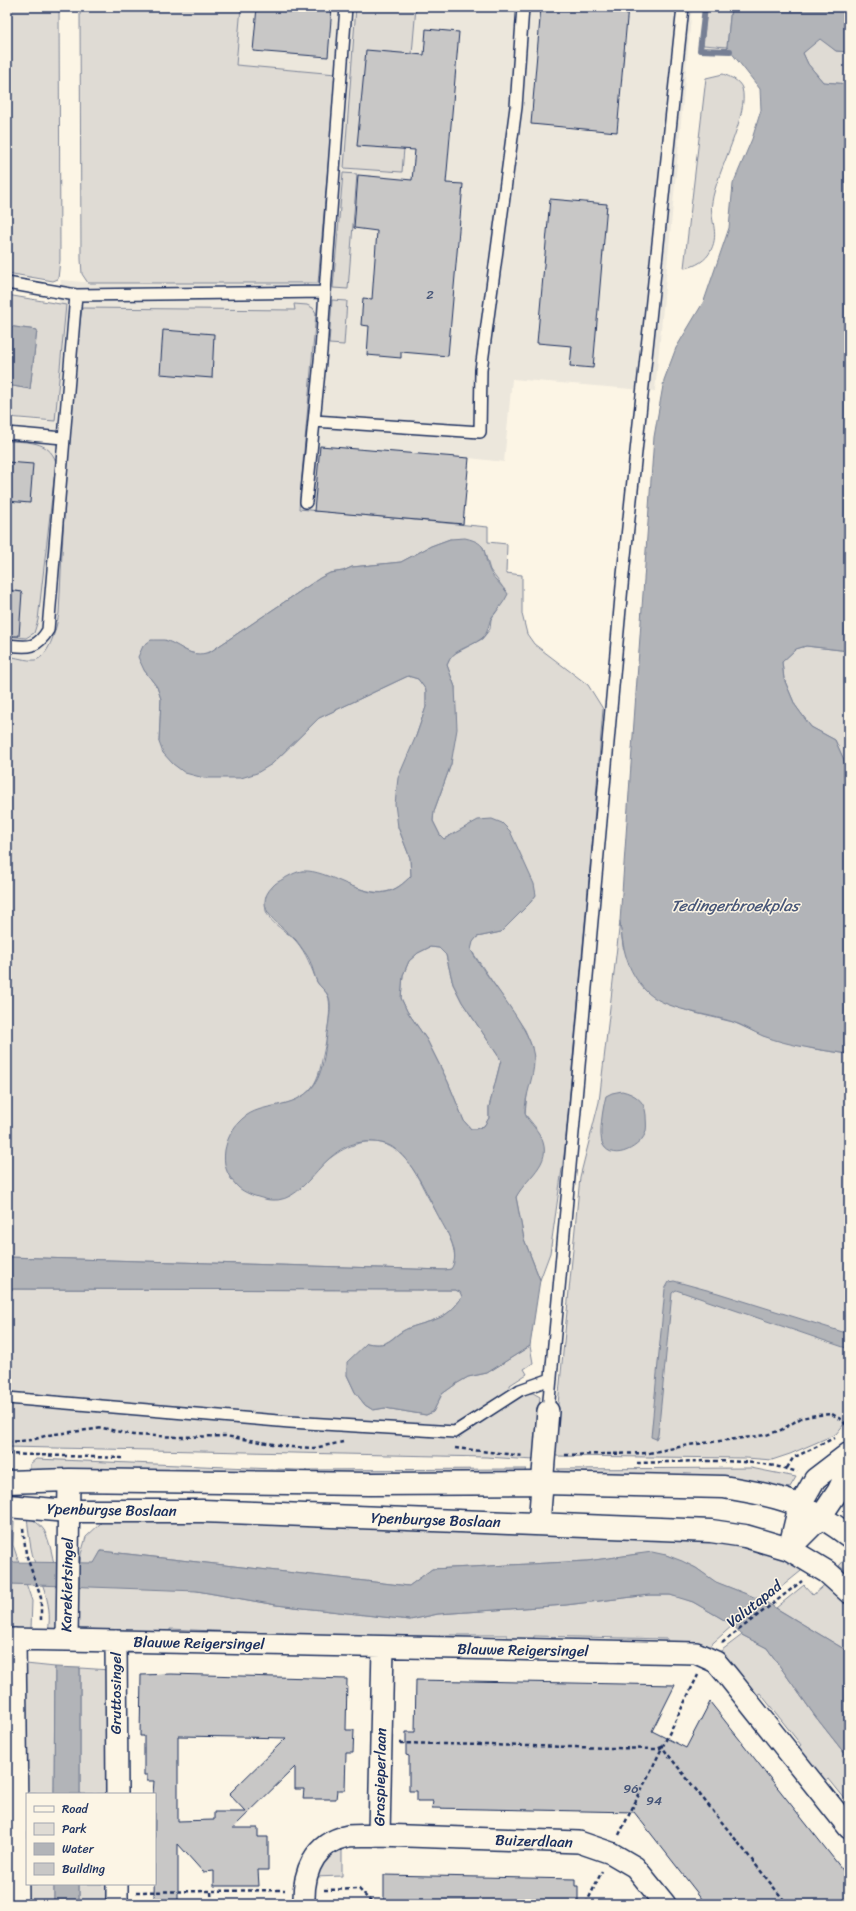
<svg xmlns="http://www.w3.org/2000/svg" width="856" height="1911" font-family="Sriracha,sans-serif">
<rect width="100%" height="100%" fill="#fcf5e5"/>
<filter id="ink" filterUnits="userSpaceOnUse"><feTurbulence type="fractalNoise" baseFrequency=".025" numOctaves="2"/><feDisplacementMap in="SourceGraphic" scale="8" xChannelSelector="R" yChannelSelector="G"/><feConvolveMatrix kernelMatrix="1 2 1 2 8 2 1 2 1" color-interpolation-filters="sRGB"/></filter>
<g filter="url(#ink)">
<path fill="#ece7dc" d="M89,7H692L655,391L512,379L504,462L469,458L462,535L57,662L7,657V419L47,422L61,280L94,283Z"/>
<path fill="#dfdbd4" stroke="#7d8599" d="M7,7H59L60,260L58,279L53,281L7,273Z
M80,7H241L236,65L336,74L318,283H88L82,274L81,259Z
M356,7H416L402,172L344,168Z
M707,7H731L727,47L703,45Z
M820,38L836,51L849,52V84L823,82L808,64L803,53Z
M723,74C730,77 739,80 742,88C750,114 716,173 712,202C709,219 720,232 711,250C707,260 695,267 684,268L706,78Z
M343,173L357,174L348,289L333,288Z
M7,295L66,305L55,421L7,417V385L30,389L37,330L7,326Z
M332,300L347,301L344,345L329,344Z
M294,304L307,305L313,308L316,313L299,509L488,527V542L507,544L506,573L522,575V614L527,634L534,644L588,685L603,709L594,822L565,1148L550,1253L540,1280L524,1239L516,1197L521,1188L536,1128L525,1114L532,1047L525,1030L471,950L472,942L477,937L501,932L530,903L536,895L452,835L444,839L440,835L433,821L434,811L451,764L455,687L447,665L452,655L482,639L490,629L491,619L497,611L502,586L490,570L483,547L450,539L431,546L401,562L352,567L343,571L330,573L320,578L210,652L200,655L189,652L165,640L144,670L157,687L161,699L159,742L272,764L319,718L408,676L418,679L426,690V707L416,736L398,827L410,858L411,876C403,884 396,890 385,892C368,896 323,874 302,871L266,896C266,900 265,907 266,911C271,925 287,931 296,941C307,954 311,967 317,982C320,987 326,991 328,996C333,1008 325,1047 322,1060C317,1090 304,1101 274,1106L317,1170C342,1144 379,1127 406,1160C416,1171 422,1187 429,1199C438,1216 463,1251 452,1269L446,1270L7,1257V656C15,657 27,661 35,660C50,657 57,625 59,613L70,393L82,308L295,310Z
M7,441C26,442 49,440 56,462L38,620L34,633L26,638L7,636Z
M806,646L849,651V771L835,740L811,727L795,705L784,679L782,662L796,649Z
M620,921L623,947L647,992L668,1004L695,1013L733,1022L764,1036L814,1049L849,1054V1190L846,1196L849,1203V1418L836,1434L790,1454L772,1460L746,1458L553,1456L580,1177L599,1102Z
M430,947L439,948L446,955L453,984L462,1002L501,1060L489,1107V1118L484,1126L476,1129H471L464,1121L448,1082L427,1040L407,1011L401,998L403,975L409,961L418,953Z
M7,1289L455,1290L461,1292L462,1297C446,1321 434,1319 409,1328C389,1336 392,1348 367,1343L347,1375L355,1392L365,1405L373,1410L385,1408L426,1415L433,1412L442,1394L456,1384L468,1377L487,1373L530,1346L533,1363L524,1369L527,1374L510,1385L511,1393H533L540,1397L534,1460L486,1457L7,1447Z
M36,1459L297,1470L527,1469L518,1477L30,1476V1464Z
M751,1468L796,1477L790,1487L776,1491L569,1477L557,1469Z
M159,1515L750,1542L806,1567L764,1601L715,1582L696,1568L666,1555L640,1554L587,1561L432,1569L409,1586L101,1551L94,1564L89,1563L197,1591L276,1605L410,1620L438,1614L566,1605L649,1595H670L682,1598L693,1602L733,1625L705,1650L668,1646L667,1639L534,1636L533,1645L507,1644V1635H440L439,1642L239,1638L238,1632L170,1629V1638L83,1634L79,1629L75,1613L81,1554L86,1537L102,1522Z
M27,1516C33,1520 40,1524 44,1530C56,1553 58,1600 59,1625L50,1635L48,1633C54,1597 37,1580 31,1548C29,1537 28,1526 27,1516Z
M7,1522H14L13,1545L32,1601L31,1629L7,1630V1587L10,1584L12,1562L7,1555Z
M848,1556L849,1557V1573L839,1566Z
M829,1581L849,1602V1652L776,1608L804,1585L813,1595Z
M742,1635L767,1648L815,1716L849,1759V1804L829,1779L823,1784L796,1749L801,1745L760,1693L754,1697L718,1653Z
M26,1664L55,1667L54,1794H27V1884H54V1904H25Z
M80,1668L110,1670V1794H80Z
M342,1848V1876L314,1877L324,1856Z
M79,1884H111V1904H79Z"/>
<path fill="#b2b4b8" stroke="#767f94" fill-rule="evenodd" d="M731,7H849V52L836,51L820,39L803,53L808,64L823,82L849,84V651L806,646L796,649L782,662L784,679L795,705L811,727L835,740L849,771V1054C820,1050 790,1046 763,1036C753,1032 743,1025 733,1022C709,1014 663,1010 645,990C626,969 623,949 620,921L654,437L664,380L676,348L704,301L729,228L733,184L752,139L761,110L760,89L727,47Z
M7,326L37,330L30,389L7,385Z
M465,538C491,544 481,552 490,571C494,580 503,586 508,594C504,603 498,609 492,617C487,625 490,632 481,639C469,648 452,649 447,665L455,687L457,729L451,764L434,811L433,821L440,835L444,839L478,820L492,819L502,823L510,831L534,884L536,895L530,903L501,932L477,937L473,942L471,950C486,979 535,1030 534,1061C534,1078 525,1094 525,1112C525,1118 534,1126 538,1132C557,1161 529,1174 516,1197L524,1239L540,1280L530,1346L487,1373L468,1377L456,1384L442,1394L433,1412L426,1415L385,1408L373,1410L365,1405L355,1392L347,1375V1362L367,1343C392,1348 390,1336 409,1328C434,1319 446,1321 462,1297L460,1292L455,1290H441L7,1289V1257L445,1270L451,1269C461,1254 448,1234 441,1221C429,1199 415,1164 395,1149C389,1144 382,1143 375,1142C321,1136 311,1204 271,1200C267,1200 262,1198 258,1197C251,1195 241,1191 236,1185C226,1174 223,1164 225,1150C227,1140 231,1131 238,1123C258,1100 287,1112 310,1090C323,1077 325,1052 327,1034C328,1023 333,1005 328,995C325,990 320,987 317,982C313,973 312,962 306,954C303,950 299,944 296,940C282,926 250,909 273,886C275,883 280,881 283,879C289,876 297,871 303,871C327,869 362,898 386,892C396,890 403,884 411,876L410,858L398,827L395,804L398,778L416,736L426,707V690L418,679L408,676L319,718L272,764L257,773L241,778H204L185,773L173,764L163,753L159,742L161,699L157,687L144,670L138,657L143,646L151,640C156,640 160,640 164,640C183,645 188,659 210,652L320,578L330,573L343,571L352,567L401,562L431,546L450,539ZM430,947L439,948L446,955L453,984L462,1002L501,1060L489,1107V1118L484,1126L476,1129H471L464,1121L448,1082L427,1040L407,1011L401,998L403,975L409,961L418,953Z
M622,1091C635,1094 645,1101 646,1115C646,1120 647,1126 646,1131C643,1146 613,1163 603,1145C598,1136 603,1107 606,1096L612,1093Z
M674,1281L718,1293L849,1334V1349L676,1290L672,1293L658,1435L656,1439L651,1437L665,1289L669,1282Z
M101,1551L409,1586L432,1569L587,1561L652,1552L666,1555L682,1561L696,1568L716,1582L764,1601L849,1652V1759L815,1716L767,1648L742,1635L733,1625L693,1602L670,1595H649L566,1605L438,1614L410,1620L276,1605L197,1591L10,1584L7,1587V1555L12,1562L94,1563Z
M55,1667L80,1668V1794H54Z
M54,1884H79V1904H54Z"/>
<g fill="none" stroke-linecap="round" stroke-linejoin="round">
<path stroke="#767f94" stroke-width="6" d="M705,7L700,50L730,51"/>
</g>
<path fill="#c8c7c6" stroke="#1b2f5e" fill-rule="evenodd" d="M257,7H332L328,57L253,51Z
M541,7H628L617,132L531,124Z
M426,29L459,32L446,183L463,184L448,356L401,352V358L367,355L369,326L361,325L363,298L372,299L377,231L354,228L358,175L412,180L415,150L357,146L366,50L424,55Z
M550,199L607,204L593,368L570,366L572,346L537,343Z
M163,330L214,334L212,378L160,374Z
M320,446L469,458L463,524L314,511Z
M7,462L33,464L30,503L7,501Z
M7,590L22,592L19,636H7Z
M171,1674L347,1679L346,1730H354L353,1753H346L345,1790H337L336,1799H303L304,1789H295V1767L233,1828H258V1837H268V1870H258L259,1886H214V1871L203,1872L178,1844V1904H154L155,1794H153L154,1781H147V1775H144V1736H140L141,1675ZM178,1736L239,1737L286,1738L229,1794L246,1812H214V1820L178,1821Z
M416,1680L675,1685L652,1731L686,1748L710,1702L845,1873L849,1880V1900L844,1904H706L634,1812L432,1808L433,1801H417V1791H409V1756L406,1755V1732H415Z
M384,1875L575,1879V1886H578V1904L384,1903Z"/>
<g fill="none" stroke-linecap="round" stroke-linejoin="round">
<defs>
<path id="lane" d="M7,283L76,295L325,292L321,351L306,502
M325,292L346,7
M314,421L480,432L481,370L516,107L523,7
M7,433L63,438
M7,645C27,647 36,650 48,630L76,295
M7,1398L290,1422L455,1432L520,1390L551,1379
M548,1411L623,575L683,7"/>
<path id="street" d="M539,1524L548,1411
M789,1549L799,1507L815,1479L849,1453
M789,1549L820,1518L838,1491L849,1468
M7,1639L67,1640L69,1480
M15,1639L18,1904
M67,1640L696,1653L716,1662L727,1675L849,1828
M116,1641L117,1794
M379,1835L579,1842L611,1853L635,1867L665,1904
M117,1884V1904
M304,1904C303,1873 313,1843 348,1836C358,1835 369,1836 379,1835L383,1647"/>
<path id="secondary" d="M7,1482L69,1480L370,1484L542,1483L724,1487C746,1491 770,1494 790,1502C810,1510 832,1523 849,1536
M7,1506L68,1511H202L711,1531L745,1536L789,1549L827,1572L849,1592"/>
</defs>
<use href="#lane" stroke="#1b2f5e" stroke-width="14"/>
<use href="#street" stroke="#1b2f5e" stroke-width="24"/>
<use href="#secondary" stroke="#1b2f5e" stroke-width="25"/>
<path stroke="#1b2f5e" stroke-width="2.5" stroke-dasharray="4 3" stroke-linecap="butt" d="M7,1442L32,1440L48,1435L103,1428L133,1435L179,1437L225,1436L291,1447L314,1448L343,1442
M455,1448L524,1456
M7,1454L122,1458
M565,1455L649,1453L689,1445L766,1435L781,1430L801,1418L817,1415L832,1414L842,1420L849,1428
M637,1463C684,1462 753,1456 797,1472
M787,1468L793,1458L834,1438
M23,1528L26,1554L41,1598V1620
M722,1643L802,1581
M400,1743L657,1749L662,1747L787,1904
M619,1835L698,1675
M324,1890L359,1889L373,1904
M136,1892L285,1890
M211,1892L212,1904
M586,1904L602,1871"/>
<use href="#lane" stroke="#fcf5e5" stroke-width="11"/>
<use href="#street" stroke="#fcf5e5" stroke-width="21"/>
<use href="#secondary" stroke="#fcf5e5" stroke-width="22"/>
</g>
</g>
<g text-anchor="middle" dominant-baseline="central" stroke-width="3" stroke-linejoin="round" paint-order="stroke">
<g font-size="13" fill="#465578">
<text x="430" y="294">2</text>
<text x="631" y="1788">96</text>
<text x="654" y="1800">94</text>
</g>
<g font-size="15" fill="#1b2f5e" stroke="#fcf5e5">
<text transform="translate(112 1510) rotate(1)">Ypenburgse Boslaan</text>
<text transform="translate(436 1520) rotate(2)">Ypenburgse Boslaan</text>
<text transform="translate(67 1585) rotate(-89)">Karekietsingel</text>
<text transform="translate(754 1604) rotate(-38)">Valutapad</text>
<text transform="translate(199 1643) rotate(1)">Blauwe Reigersingel</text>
<text transform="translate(523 1650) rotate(1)">Blauwe Reigersingel</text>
<text transform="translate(116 1693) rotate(-90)">Gruttosingel</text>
<text transform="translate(380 1777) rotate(-89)">Graspieperlaan</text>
<text transform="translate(534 1841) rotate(2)">Buizerdlaan</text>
</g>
<g font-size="16" font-style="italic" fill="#485779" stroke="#fcf5e5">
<text x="735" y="905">Tedingerbroekplas</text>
</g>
</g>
<rect width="856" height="1911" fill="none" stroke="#fcf5e5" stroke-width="24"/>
<rect x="12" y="12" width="832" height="1887" fill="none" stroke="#1b2f5e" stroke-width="1.5" filter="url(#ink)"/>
<rect x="26" y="1793" width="130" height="92" fill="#fcf5e5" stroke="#a2a6af"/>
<rect x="34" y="1806" width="20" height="6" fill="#fcf5e5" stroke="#a2a6af"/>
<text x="62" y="1813" font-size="12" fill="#1b2f5e">Road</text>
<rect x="34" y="1823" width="20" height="12" fill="#dfdbd4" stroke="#a2a6af"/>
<text x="62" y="1833" font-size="12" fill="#1b2f5e">Park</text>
<rect x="34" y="1843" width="20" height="12" fill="#b2b4b8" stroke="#a2a6af"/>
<text x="62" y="1853" font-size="12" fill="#1b2f5e">Water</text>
<rect x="34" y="1863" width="20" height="12" fill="#c8c7c6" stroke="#a2a6af"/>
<text x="62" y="1873" font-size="12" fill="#1b2f5e">Building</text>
</svg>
